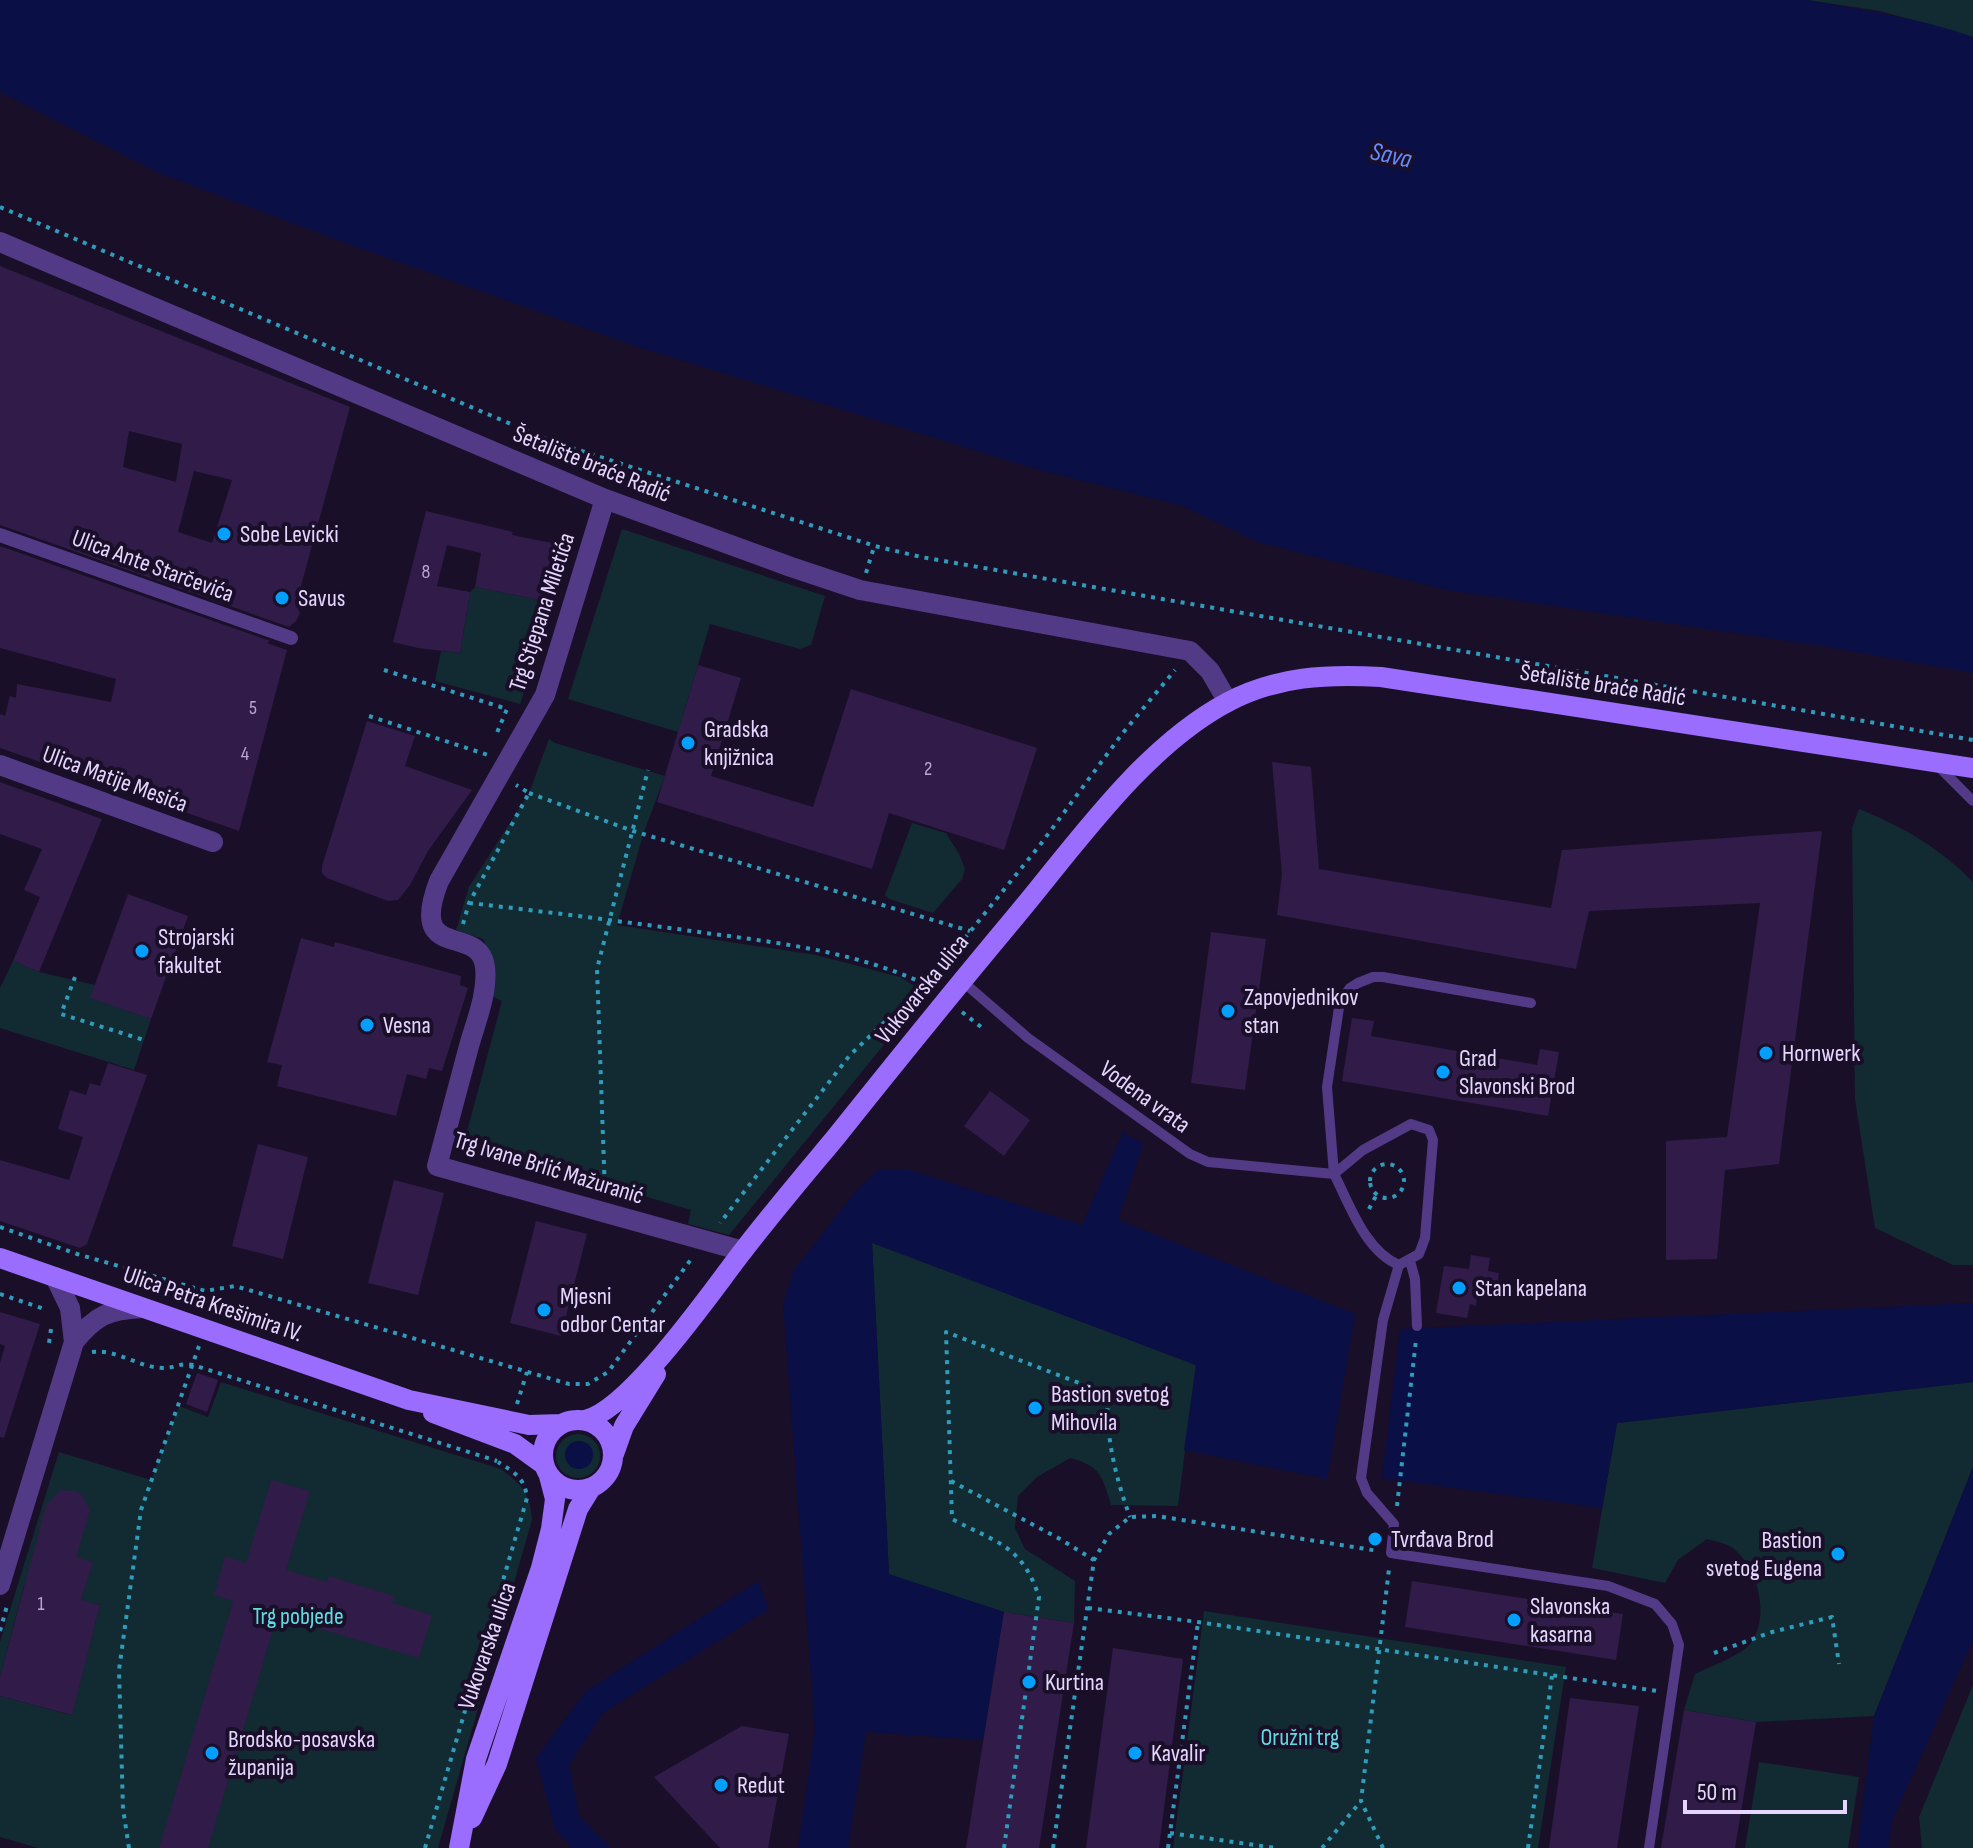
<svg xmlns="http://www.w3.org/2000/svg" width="1973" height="1848" font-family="'Sofia Sans Condensed',sans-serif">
<rect width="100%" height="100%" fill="#1a0f28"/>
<path fill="#122a32" d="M1807,0H1973V37L1880,11Z
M622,529L825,596L811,645L800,649L710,624L678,732L568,699Z
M475,587L555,603L520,704L435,681L441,651L460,653L470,592Z
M549,739L555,743L665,776L644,832L617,925L816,955L900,977L926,993L729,1235L688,1224L691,1210L464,1143L502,1001L490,995L488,951L483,939L456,930L469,887L529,793Z
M1859,809C1902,826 1941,849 1973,882V1265H1953L1875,1228L1855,1099L1852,828Z
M912,823L946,833L959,854L965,869L962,879L933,913L889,899L885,895Z
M13,961L39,972L95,985L91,998L151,1019L134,1070L0,1028V988Z
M872,1242L1196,1365L1178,1506L1111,1505C1102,1475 1100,1466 1070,1458L1037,1477L1018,1496L1015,1528L1025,1549L1075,1581L1074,1623L1004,1612L889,1575Z
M221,1382L501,1469C523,1486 530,1492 532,1520L438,1848H38L0,1837V1696L71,1715L100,1605L24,1586L0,1677V1642L59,1452L151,1480L179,1406L208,1417Z
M1973,1382V1467L1874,1716L1756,1722L1684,1710L1695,1674C1711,1666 1732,1659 1746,1648C1773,1624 1759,1565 1731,1547C1725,1543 1714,1541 1707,1539L1678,1560L1665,1583L1592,1568L1617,1423Z
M556 1456a22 22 0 1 1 44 0a22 22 0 1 1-44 0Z
M1204,1611L1566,1667L1538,1848H1173Z
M1973,1685V1848H1922L1919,1817Z
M1759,1762L1859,1777L1848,1848H1745Z"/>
<path fill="#0a0f46" d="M0,0H1807C1863,10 1919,18 1973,37V673L1828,647L1447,590L1258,542L1180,505L1036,469L635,346L340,241L159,173L0,92Z
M1123,1132L1143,1144L1118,1220L1355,1314L1327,1479L1184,1450L1196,1365L872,1243L889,1574L1004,1612L983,1740L866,1732L848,1848H798L815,1730L783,1304L794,1270L856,1191L879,1169L910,1170L1082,1225Z
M1973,1303V1382L1617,1423L1602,1508L1382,1478L1400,1329Z
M565 1455a14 14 0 1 1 28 0a14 14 0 1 1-28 0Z
M1973,1467V1640L1892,1821L1888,1848H1857L1874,1716Z
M758,1581L769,1609L603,1713L569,1765L579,1816L611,1848H572L555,1830L536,1758L586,1691Z"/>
<path fill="#311b49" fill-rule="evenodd" d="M0,266L350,407L296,604L300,613L296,621L289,627L0,525ZM129,431L182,444L176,482L123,467ZM194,471L232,480L212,543L178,532Z
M426,511L513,532L512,535L567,546L555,603L475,587L481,553L447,545L437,586L470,592L460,653L418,648L393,642Z
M0,546L270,641L267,643L287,650L239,831L0,748V714L5,716L10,696L16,698L17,684L111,702L116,679L0,648Z
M698,665L741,678L711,776L813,807L851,689L1037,748L1004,850L889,813L872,869L657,802Z
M367,721L415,736L405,766L472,790L428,851L410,885L398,900L388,901L327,878L322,873V866Z
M1272,762L1311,767L1319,869L1551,908L1562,850L1822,831L1779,1164L1725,1170L1717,1259L1666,1260V1141L1727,1137L1760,903L1589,911L1576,969L1277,915L1282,874Z
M0,782L102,819L39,972L13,961L40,897L24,890L42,849L0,834Z
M128,894L188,916L151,1019L90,998Z
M1211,932L1266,939L1245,1090L1191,1083Z
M301,938L334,947L335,942L461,976L460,985L468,988L442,1071L429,1068L426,1079L407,1074L396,1116L277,1086L282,1065L267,1062Z
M1352,1018L1374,1021L1371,1036L1537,1065L1540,1049L1559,1052L1548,1116L1342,1081Z
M108,1063L147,1075L87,1244L80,1248L0,1221V1160L69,1180L83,1137L58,1129L70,1090L86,1095L90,1083L100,1086Z
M990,1091L1030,1120L1004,1156L964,1126Z
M258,1144L308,1157L283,1259L232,1246Z
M394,1180L444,1193L418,1295L368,1283Z
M536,1221L587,1234L561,1336L510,1323Z
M1471,1255L1490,1258L1488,1271L1499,1273L1497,1289L1478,1286L1476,1306L1470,1304L1467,1318L1436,1313L1444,1266L1469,1269Z
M0,1312L40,1324L4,1438L0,1437V1363L5,1346L0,1344Z
M197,1373L218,1380L207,1412L186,1404Z
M271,1480L310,1491L286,1570L327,1582L329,1576L394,1596L392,1603L432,1615L419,1658L277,1616L208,1848H159L233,1601L214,1595L225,1556L246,1563Z
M61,1490L76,1491L82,1495L90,1510L76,1557L93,1562L81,1600L100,1605L72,1715L0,1696V1677L46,1505Z
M1412,1581L1623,1614L1616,1660L1405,1627Z
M1004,1612L1074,1623L1039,1848H966Z
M1113,1648L1183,1659L1159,1848H1086Z
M1570,1698L1639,1706L1617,1848H1549Z
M1684,1710L1756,1722L1735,1848H1661Z
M742,1726L789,1734L768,1848H720L654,1777Z"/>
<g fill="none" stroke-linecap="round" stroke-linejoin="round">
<path stroke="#2f9cbb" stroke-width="4" stroke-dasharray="4 6" stroke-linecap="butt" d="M0,207L551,441L875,546L921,557L1973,740
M866,573L874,547
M384,670L507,709L496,735
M369,716L488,755
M529,793L633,831L970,931
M469,903C548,912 627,922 706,933C781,943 856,952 925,984L850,1055L720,1223
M463,924L469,903L529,793L516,785
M75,977L61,1014L144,1040
M927,985L1040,845L1122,734L1175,670
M962,1012L985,1030
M1370 1181a17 17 0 1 1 34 0a17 17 0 1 1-34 0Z
M605,1194L597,969L648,770
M1369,1209L1377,1194
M0,1227L77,1254L205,1291L235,1286L569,1384H588L608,1372L692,1258
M0,1294L47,1310
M51,1329L49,1343L54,1345
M92,1352C117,1349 138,1367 162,1368C174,1369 179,1362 193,1365L497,1461
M517,1404L527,1372
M951,1481L1060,1539L1094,1560
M1397,1506L1416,1340
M1088,1608L1198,1622L1657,1691
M0,1631L8,1602
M1714,1653L1772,1632L1832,1617L1839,1664
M1170,1833L1276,1848
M129,1848L123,1809L119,1670L141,1510L199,1346
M425,1848L527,1498C525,1478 514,1472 498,1462
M1004,1848L1039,1597C1022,1545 997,1543 952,1519L946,1332L1108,1394C1105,1435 1116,1479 1130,1517
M1053,1848L1094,1560L1109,1534L1130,1517L1157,1516L1379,1551
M1168,1848L1198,1622
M1322,1848L1361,1801
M1383,1848L1361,1801L1389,1569
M1528,1848L1552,1676"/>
<path stroke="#533a87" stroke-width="10" d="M1938,766L1973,801
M962,981L1028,1038L1190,1154L1208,1162L1334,1174L1327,1087L1340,1001L1350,988L1358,983L1373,977H1383L1531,1003
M1410,1261L1415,1279L1417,1326
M1399,1265C1365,1251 1350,1205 1334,1174L1363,1150L1411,1124L1429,1130L1433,1140L1425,1238L1419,1254L1399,1265L1383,1320L1361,1478L1367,1493L1394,1524L1391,1553L1608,1586L1655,1604L1672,1624L1679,1645L1649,1848"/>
<path stroke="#533a87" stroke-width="14" d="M0,535L291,638"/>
<path stroke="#533a87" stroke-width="20" d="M0,242L605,499L791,567L860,590L1190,651L1210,671L1228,702
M605,499L545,695L439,881C407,964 480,922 485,967C488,993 476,1021 469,1046C458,1086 448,1126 437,1166L743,1251
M0,765L213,842
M55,1277L70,1308L74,1342
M0,1585L74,1342C96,1315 108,1310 142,1308"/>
<path stroke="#9a6dff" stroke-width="20" d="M0,1258L409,1400L529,1425L561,1424
M433,1413L515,1444L544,1465
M543 1455a35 35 0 1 1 70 0a35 35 0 1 1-70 0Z
M585,1420C627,1411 705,1301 733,1264C766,1220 801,1179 836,1137C895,1063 955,989 1016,916C1077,843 1143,747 1228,702C1277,676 1327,674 1381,677L1973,768
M614,1454L624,1426L656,1374
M472,1818L497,1764L578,1509L591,1488
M459,1848L476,1759L541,1568L551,1529L555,1499L549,1476"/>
</g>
<g fill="#029fff" stroke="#1a0f28" stroke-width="3">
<circle cx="224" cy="534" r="8"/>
<circle cx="282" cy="598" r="8"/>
<circle cx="688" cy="743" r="8"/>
<circle cx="142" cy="951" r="8"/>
<circle cx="1228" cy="1011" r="8"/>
<circle cx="367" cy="1025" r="8"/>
<circle cx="1766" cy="1053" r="8"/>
<circle cx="1443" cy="1072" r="8"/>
<circle cx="1459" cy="1288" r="8"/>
<circle cx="544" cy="1310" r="8"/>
<circle cx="1035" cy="1408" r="8"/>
<circle cx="1375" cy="1539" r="8"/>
<circle cx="1838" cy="1554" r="8"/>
<circle cx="1514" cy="1620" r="8"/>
<circle cx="1029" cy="1682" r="8"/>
<circle cx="212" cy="1753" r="8"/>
<circle cx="1135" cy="1753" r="8"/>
<circle cx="721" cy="1785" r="8"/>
</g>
<g text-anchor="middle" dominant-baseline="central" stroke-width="8" stroke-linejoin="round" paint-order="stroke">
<g font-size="20" fill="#b9a7d2">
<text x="426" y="572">8</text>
<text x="253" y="708">5</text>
<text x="245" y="754">4</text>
<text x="928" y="769">2</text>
<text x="41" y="1604">1</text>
</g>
<g font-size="24" fill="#e6d6ff" stroke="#1a0f28">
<text transform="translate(592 464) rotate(22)">Šetalište braće Radić</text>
<text transform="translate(153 566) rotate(20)">Ulica Ante Starčevića</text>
<text transform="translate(542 612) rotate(-72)">Trg Stjepana Miletića</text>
<text transform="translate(1603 685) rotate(9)">Šetalište braće Radić</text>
<text transform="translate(115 779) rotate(20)">Ulica Matije Mesića</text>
<text transform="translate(922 989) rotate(-51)">Vukovarska ulica</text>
<text transform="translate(1145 1097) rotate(36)">Vodena vrata</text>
<text transform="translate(549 1168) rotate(17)">Trg Ivane Brlić Mažuranić</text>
<text transform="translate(213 1304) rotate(19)">Ulica Petra Krešimira IV.</text>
<text transform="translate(487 1646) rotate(-71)">Vukovarska ulica</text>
</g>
<g font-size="24" fill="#e6d6ff" stroke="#1a0f28" text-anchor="start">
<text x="240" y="534">Sobe Levicki</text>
<text x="298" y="598">Savus</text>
<text x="704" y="729">Gradska<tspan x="704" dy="28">knjižnica</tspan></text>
<text x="158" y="937">Strojarski<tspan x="158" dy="28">fakultet</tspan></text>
<text x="1244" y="997">Zapovjednikov<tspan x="1244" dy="28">stan</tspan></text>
<text x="383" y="1025">Vesna</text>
<text x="1782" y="1053">Hornwerk</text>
<text x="1459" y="1058">Grad<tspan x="1459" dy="28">Slavonski Brod</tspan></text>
<text x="1475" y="1288">Stan kapelana</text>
<text x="560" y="1296">Mjesni<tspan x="560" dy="28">odbor Centar</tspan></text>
<text x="1051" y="1394">Bastion svetog<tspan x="1051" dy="28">Mihovila</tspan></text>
<text x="1391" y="1539">Tvrđava Brod</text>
<text x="1822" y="1540" text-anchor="end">Bastion<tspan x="1822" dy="28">svetog Eugena</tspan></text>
<text x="1530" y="1606">Slavonska<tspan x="1530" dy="28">kasarna</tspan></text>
<text x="1045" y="1682">Kurtina</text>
<text x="228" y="1739">Brodsko-posavska<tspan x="228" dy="28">županija</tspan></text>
<text x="1151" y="1753">Kavalir</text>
<text x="737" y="1785">Redut</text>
</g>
<g font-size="24" fill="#60dde1" stroke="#1a0f28">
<text x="298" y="1616">Trg pobjede</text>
<text x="1300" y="1737">Oružni trg</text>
</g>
<g font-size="26" font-style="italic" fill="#648cff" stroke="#1a0f28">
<text transform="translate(1391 156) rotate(13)">Sava</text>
</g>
</g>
<path d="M1685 1800v12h160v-12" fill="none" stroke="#e6d6ff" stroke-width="4"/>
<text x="1697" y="1800" font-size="24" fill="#e6d6ff" stroke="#1a0f28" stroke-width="6" paint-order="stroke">50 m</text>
</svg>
